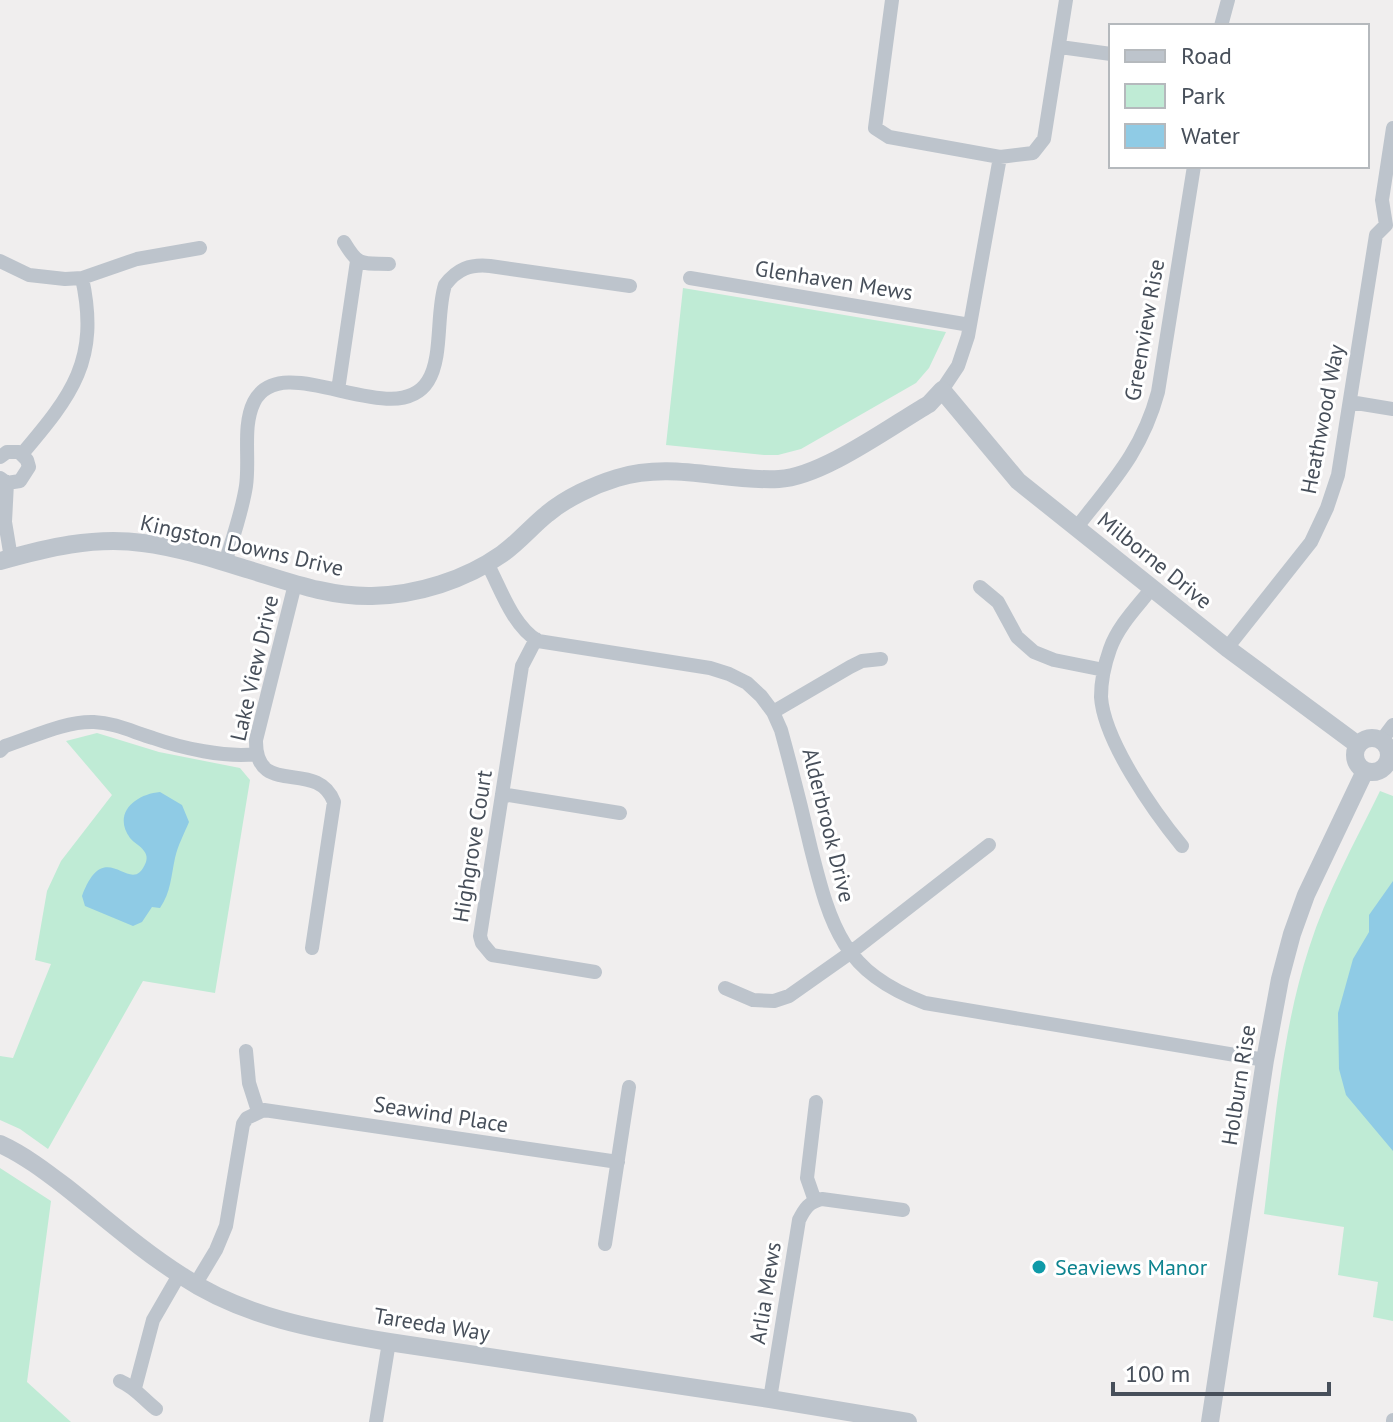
<svg xmlns="http://www.w3.org/2000/svg" width="1393" height="1422" font-family="'PT Sans',sans-serif">
<rect width="100%" height="100%" fill="#f0eeee"/>
<path fill="#bfebd5" d="M683,288L946,332L929,368L916,383L801,449L778,455H764L666,445Z
M97,733L159,752L240,768L250,780L215,993L143,981L48,1149L20,1129L0,1120V1056L13,1058L51,964L35,960L47,891L61,861L112,795L66,741Z
M1380,791L1393,796V1321L1373,1317L1378,1282L1338,1275L1344,1227L1264,1214C1275,1125 1281,1034 1309,948C1326,894 1355,842 1380,791Z
M0,1168L51,1201L27,1382L71,1422H0Z"/>
<path fill="#8fcbe5" d="M160,792L182,805L189,822C184,834 178,845 175,858C171,876 171,892 160,908L152,907L142,922L133,926L85,906L82,896C106,832 131,901 146,862C147,858 147,855 144,851C141,846 134,843 130,838C112,813 136,794 160,792Z
M1393,881V1151L1346,1095L1339,1069L1338,1013L1353,959L1369,932V915Z"/>
<g fill="none" stroke-linecap="round" stroke-linejoin="round">
<path stroke="#bdc4cc" stroke-width="14" d="M892,0L875,128L889,137L1000,157L1033,153L1044,139L1066,0
M1221,26L1228,0
M1060,47L1111,54
M1386,225L1382,200L1393,128
M344,242C359,267 361,263 389,264
M0,261L29,275L65,279L82,278L137,259L200,248
M690,278L970,325
M338,390L357,261
M942,390L958,366L968,336L1000,157
M1350,402L1393,409
M22,454C72,395 100,360 82,278
M0,457L7,452H19L27,460L29,467L20,481L7,483L0,478
M7,483L5,522L11,558
M1077,527C1113,481 1142,451 1158,392L1194,166
M225,563C233,537 242,512 246,486C250,459 242,426 254,402C282,346 395,434 428,381C443,357 436,313 445,285C457,269 470,264 490,266L630,286
M487,563C501,589 512,625 538,641L710,668L729,674L747,683L761,696L773,712L781,730C792,770 802,810 811,849C831,928 843,972 925,1003L1265,1060
M295,584L256,740C255,800 317,757 334,802L312,948
M980,587L998,602L1017,637L1034,652L1054,660L1104,670
M1152,588C1137,607 1118,626 1110,649C1105,663 1101,681 1101,697C1104,741 1154,812 1182,846
M536,639L522,666L480,936L482,943L492,955L595,972
M1227,648L1311,542L1327,508L1338,475L1376,235L1386,225
M773,712L850,667L862,661L881,659
M1381,741L1393,725
M0,751L5,746C33,737 65,721 94,722C115,723 133,732 153,738C181,748 226,758 256,754
M502,794L620,813
M725,988L753,1000L774,1001L789,996L850,953L989,845
M246,1051L249,1083L258,1111
M815,1201L807,1178L816,1102
M605,1244L629,1087
M195,1285L216,1250L226,1226L243,1124L247,1118L264,1110L618,1162
M120,1381C136,1388 143,1399 156,1409
M135,1388L153,1320L179,1275
M770,1399L799,1220C805,1208 809,1202 822,1199L903,1210
M376,1422L389,1342
M1393,1422V1420"/>
<path stroke="#bdc4cc" stroke-width="18" d="M0,561C46,548 94,536 143,543C176,547 211,558 243,568C284,580 327,597 372,596C417,595 465,580 502,554C519,542 532,526 547,514C566,498 594,485 617,478C673,461 724,482 779,479C822,477 891,426 929,404L942,390L1018,481L1227,648L1358,745
M1355 755a17 17 0 1 1 34 0a17 17 0 1 1-34 0Z
M0,1144C24,1155 45,1171 66,1187C104,1217 141,1250 182,1276C243,1317 317,1330 389,1342L770,1399L908,1422
M1210,1422L1265,1060L1280,979L1292,934L1306,895L1365,771"/>
</g>
<circle fill="#0f9aa8" stroke="#fff" stroke-width="3" cx="1039" cy="1267" r="8"/>
<g text-anchor="middle" dominant-baseline="central" stroke-width="6" stroke-linejoin="round" paint-order="stroke">
<g font-size="22" fill="#474f5a" stroke="#fff">
<text transform="translate(834 280) rotate(9)">Glenhaven Mews</text>
<text transform="translate(1144 330) rotate(-80)">Greenview Rise</text>
<text transform="translate(1322 419) rotate(-79)">Heathwood Way</text>
<text transform="translate(242 545) rotate(13)">Kingston Downs Drive</text>
<text transform="translate(1155 560) rotate(39)">Milborne Drive</text>
<text transform="translate(254 668) rotate(-77)">Lake View Drive</text>
<text transform="translate(829 825) rotate(76)">Alderbrook Drive</text>
<text transform="translate(472 846) rotate(-81)">Highgrove Court</text>
<text transform="translate(1238 1085) rotate(-81)">Holburn Rise</text>
<text transform="translate(441 1114) rotate(9)">Seawind Place</text>
<text transform="translate(765 1293) rotate(-81)">Arlia Mews</text>
<text transform="translate(432 1324) rotate(9)">Tareeda Way</text>
</g>
<g font-size="22" fill="#0d838f" stroke="#fff" text-anchor="start">
<text x="1055" y="1267">Seaviews Manor</text>
</g>
</g>
<rect x="1109" y="24" width="260" height="144" fill="#ffffff" stroke="#b5b9bd" stroke-width="2"/>
<rect x="1125" y="50" width="40" height="12" fill="#bdc4cc" stroke="#b5b9bd" stroke-width="2"/>
<text x="1181" y="64" font-size="24" fill="#474f5a">Road</text>
<rect x="1125" y="84" width="40" height="24" fill="#bfebd5" stroke="#b5b9bd" stroke-width="2"/>
<text x="1181" y="104" font-size="24" fill="#474f5a">Park</text>
<rect x="1125" y="124" width="40" height="24" fill="#8fcbe5" stroke="#b5b9bd" stroke-width="2"/>
<text x="1181" y="144" font-size="24" fill="#474f5a">Water</text>
<path d="M1113 1382v12h216v-12" fill="none" stroke="#474f5a" stroke-width="4"/>
<text x="1125" y="1382" font-size="24" fill="#474f5a" stroke="#ffffff" stroke-width="6" paint-order="stroke">100 m</text>
</svg>
